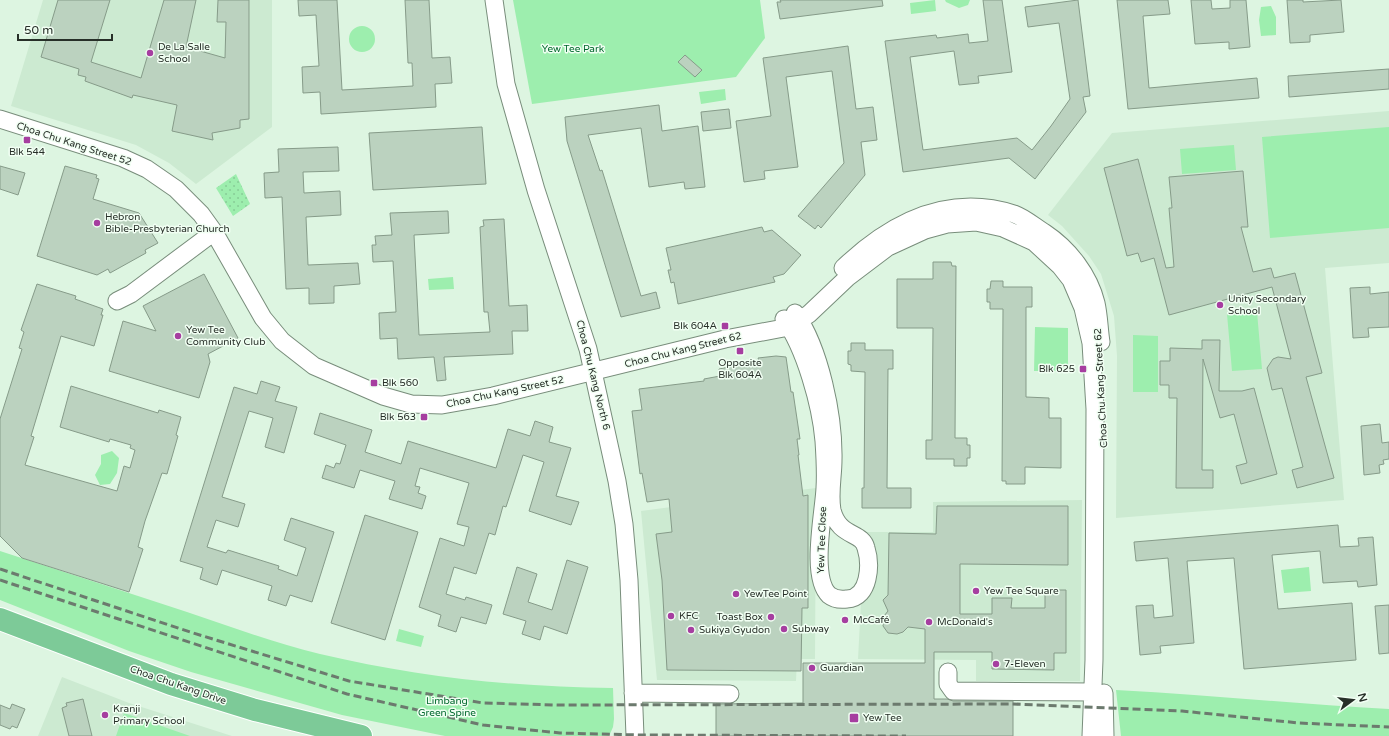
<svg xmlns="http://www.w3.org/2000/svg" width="1389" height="736" font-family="'Varela Round',sans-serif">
<defs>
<pattern id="grass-dots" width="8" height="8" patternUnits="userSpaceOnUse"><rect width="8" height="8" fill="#9deeae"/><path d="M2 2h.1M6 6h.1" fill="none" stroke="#87cc96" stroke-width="1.8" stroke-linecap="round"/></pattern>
</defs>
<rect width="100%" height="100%" fill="#ddf5e1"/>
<path fill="#ccead1" d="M43,0H272V127L196,184L169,163L136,145L11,106Z
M1389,111V263L1325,268L1344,500L1116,518L1117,356L1114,316L1101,274L1089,256L1062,226L1048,215L1112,133Z
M816,488L815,659H797L796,681L657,680L641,511Z
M1082,500L1080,681H976V660L858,659L861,602L867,534L864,532H933V502Z
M62,677L129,703L232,736H38Z"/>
<path fill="url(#grass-dots)" d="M236,174L250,204L233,216L216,188Z"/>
<path fill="#9deeae" d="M513,0H760L765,38L736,77L532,104Z
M935,0L936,11L911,14L910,3Z
M945,0H970L968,5L959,8L946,2Z
M1271,6L1276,17V35L1261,36L1259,20L1261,7Z
M349 39a13 13 0 1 1 26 0a13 13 0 1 1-26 0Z
M725,89L726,100L701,104L699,92Z
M1389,127V228L1270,238L1262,137Z
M1234,145L1236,170L1182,174L1180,149Z
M453,277L454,289L429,290L428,279Z
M1257,312L1262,369L1232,371L1227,314Z
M1035,327L1068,328V371H1034Z
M1133,335L1158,336V392H1133Z
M112,451L119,458L117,473L110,484L100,485L95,475L101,464V455Z
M0,551C62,571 125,592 187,612C231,627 275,643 320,654C417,677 513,687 613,688L614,719L613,727L609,736H445L342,715L191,672L129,651L0,600Z
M1309,567L1311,591L1284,593L1281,570Z
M399,629L424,636L421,647L396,641Z
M1116,690C1207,695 1298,704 1389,709V736H1121Z
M124,713L190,736H116Z"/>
<path fill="#bbd2bf" stroke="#869b89" d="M58,0H110L91,62L141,78L164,0H196L186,47L225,58L226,22H217L218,0H249V119L240,120V128L212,133L213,140L172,131L177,105L133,95L132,98L85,81L86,77L78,75L79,69L41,57Z
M298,0H337L342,90L413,86L412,63H408L405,0H429L432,58L450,57L452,83L435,84L436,107L321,114L320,92L303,93L302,67L319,66L316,15L299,16Z
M780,0H882L883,6L780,19L777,2H781Z
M983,0H1002L1012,72L978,76L979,83L959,85L954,51L910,57L923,150L1017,138L1032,150L1051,126L1070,99L1059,23L1028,27L1025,7L1078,0L1090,96L1083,97L1086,112L1035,179L1009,158L903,172L885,41L936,35L937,38L968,34L969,43L988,41Z
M1117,0H1168L1170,14L1143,16L1149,88L1257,78L1259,98L1128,109Z
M1191,0H1211L1212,9L1230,8V0H1246L1250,47L1229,49V42L1195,44Z
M1287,0H1303V2L1341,0L1344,32L1310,35V42L1290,43Z
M848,46L856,109L873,107L877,140L861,142L865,175L821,228L818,225L815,229L798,216L844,163L832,71L786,77L798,167L764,171L765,179L744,182L736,121L771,116L763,58Z
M685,55L702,70L695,77L678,62Z
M1389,69V89L1289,97L1288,76Z
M659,105L662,131L698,126L705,187L685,189L684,182L649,187L641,128L588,135L600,171L602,170L641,296L656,292L660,308L621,317L567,141L565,117Z
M729,109L731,128L703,131L701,112Z
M482,127L486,184L373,190L369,133Z
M338,147L339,171L303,172L304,193L340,191L341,215L306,217L308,265L358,263L360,284L334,286V303L309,304V288L286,289L282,197L265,198L264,173L279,172L278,149Z
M1138,159L1166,268L1174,267L1169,208H1172L1169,177L1243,171L1248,227H1241L1253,272L1271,268L1274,278L1295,273L1322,373L1306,377L1334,478L1297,488L1292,470L1303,467L1282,388L1272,390L1267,368L1273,359L1278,357L1291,359L1272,287L1169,315L1154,258L1141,262L1138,253L1127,256L1104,168Z
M0,166L25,173L18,195L0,189Z
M65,166L97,175L96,178L99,179L93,199L139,213L158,243L145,250L146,253L110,273L108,269L97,275L37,256Z
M448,211L449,233L414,235L419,335L490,332L488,312H484L480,227L484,226L483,220L504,219L509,306L527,305L528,331H512L513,354L444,357L446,380L437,381L434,357L398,359L397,338L380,339L379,313L396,312L393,261L373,262L372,245H376L375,236L392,235L390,213Z
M762,227L764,232L772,230L801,255L784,274L773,277L775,282L678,304L674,282L671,283L668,270H671L666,248Z
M933,262H951L952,266H956L955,438H967V445H970V458H967V466H954V459H926V440H932L933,328H897V279H933Z
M204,274L238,338L208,354L210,362L199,398L109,371L123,321L156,331L143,306Z
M991,281H1003V287H1032V307H1026V397L1049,398V418H1061V468L1025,467V484H1006V481H1002L1003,309H990V302H987V289H990Z
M37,284L76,296L75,299L103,309L101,315H103L94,346L61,336L31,436L34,437L25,465L117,491L124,466L130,468L135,450L130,448L131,445L110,439L109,442L60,427L71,386L158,413L159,410L181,417L176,435L178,436L167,474L162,473L145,521L138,547L143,549L129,592L22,558L0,536V419L22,349L19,348L24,332L21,330Z
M1370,287V294L1389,292V327L1368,328L1369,337L1353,338L1350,288Z
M1202,340H1220L1219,391H1242L1254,388L1277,474L1241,484L1236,466L1247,463L1234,414L1220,418L1203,359L1202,470H1213V488H1176L1177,398H1169V385H1160V361H1170V348L1202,349Z
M851,343H865V350H893V369H888L887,488H911V508H862V488H864L865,372L851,371V365L848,364V351H851Z
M776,356L786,357L791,392H793L800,439H797L799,455H798L803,496L808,495V608H802L801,671L667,670L662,580L656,534L672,532L669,499L647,502L642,473L640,474L632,411L642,410L639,389L704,381V379L720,376L719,369L759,361L758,358Z
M261,381L280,387L275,401L297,407L284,453L265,447L273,418L249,411L222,497L245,504L238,527L216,520L207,547L226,553L228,550L279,566L278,569L297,576L306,548L284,540L291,518L334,532L312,602L290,595L286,606L268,600L272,586L222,570L217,585L200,579L203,568L180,561L234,387L257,394Z
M320,413L372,430L365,452L401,464L408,441L496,468L508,429L530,436L535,421L553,427L549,442L571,448L556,496L579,502L571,525L529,511L544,462L523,455L506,507L503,506L495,535L489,533L476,574L454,567L446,594L465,600L466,597L492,605L486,624L461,617L456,632L438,626L441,615L419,607L440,538L464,546L469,527L457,524L469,483L420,468L415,486L420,487L418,493L426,496L422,509L389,499L395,481L360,470L354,488L322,478L326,465L334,468L336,463L340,464L346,445L314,434Z
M1380,424L1382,443L1389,442V459L1383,460L1384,464L1379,465L1380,473L1364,475L1361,426Z
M937,506H1068V565L960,564V614H992V598H1012L1011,608H1045V590H1066V653H1054V670L992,669V652H934V699H947L953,701H1013V736H716V704L803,703V663H925V629L908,627L903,632L897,634L888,633L883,626L884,616L888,611L883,600L888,595L889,533L936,534Z
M365,515L418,532L385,640L331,623Z
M1338,525L1340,547L1359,546L1358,538L1373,537L1377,585L1358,587L1357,581L1323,583L1320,551L1272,555L1278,609L1352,603L1356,660L1244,669L1234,558L1187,561L1194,643L1160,646L1161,653L1140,655L1136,606L1153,605L1154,618L1173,616L1168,558L1136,561L1134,542Z
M567,560L588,567L567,634L544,626L540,640L522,634L526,621L503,614L517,567L537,574L528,602L552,610Z
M1389,605V653L1379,654L1375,606Z
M83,699L92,736H69L62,708L67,706L66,703Z
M12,704L25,709L17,728L12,726L10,729L0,725V705L10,709Z"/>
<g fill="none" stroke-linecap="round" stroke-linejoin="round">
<defs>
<path id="minor" d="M494,0L506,84L536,190L588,349L617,481L624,524L629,580L635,736
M0,119L123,158L147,169L176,189L201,214L214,232L263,318L282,341L314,366L383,396L411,404L442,405L493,396L725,339L789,327L809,314L847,278L888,247L925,230L947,224L976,222L1003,228L1034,242L1060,266L1071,280L1083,308L1091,343L1095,409L1094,660L1091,736
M843,268C890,223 948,193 1014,214C1025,218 1035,227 1045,233C1069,249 1089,275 1096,303C1099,316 1099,330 1101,342
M117,301L131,294L214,232
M784,319C805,348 821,405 824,441C825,456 826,472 825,488C824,512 810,577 829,595C834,599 840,600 847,599C870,598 871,564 866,548C862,531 839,538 832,510C829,494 833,476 833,460C834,416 820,349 795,313
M948,672V684L953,691L1093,692
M633,693L730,694
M1104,693L1105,736"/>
<path id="major" d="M0,619L171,684L255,710L361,736"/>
</defs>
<use href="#minor" stroke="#788d7b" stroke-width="19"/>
<use href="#major" stroke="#fff" stroke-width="24"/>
<use href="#minor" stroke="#fff" stroke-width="17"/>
<use href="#major" stroke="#7dca98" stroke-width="22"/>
<path stroke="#6c7a6e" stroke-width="3" stroke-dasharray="8 4" stroke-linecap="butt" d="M0,569L190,632L349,681L483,703L557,705L1013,704L1182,711L1299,723L1389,727
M0,580L347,694L483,725L560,733L639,735L906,736"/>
</g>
<g fill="#a63ea0" stroke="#f1fff3" stroke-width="1.5">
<circle cx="150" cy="53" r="4"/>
<rect x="23" y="136" width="8" height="8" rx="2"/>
<circle cx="97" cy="223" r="4"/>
<circle cx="1220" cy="305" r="4"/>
<rect x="721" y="322" width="8" height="8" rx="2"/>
<circle cx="178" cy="336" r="4"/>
<rect x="736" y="347" width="8" height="8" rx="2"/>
<rect x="1079" y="365" width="8" height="8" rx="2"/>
<rect x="370" y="379" width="8" height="8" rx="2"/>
<rect x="420" y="413" width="8" height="8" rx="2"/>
<circle cx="976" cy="591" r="4"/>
<circle cx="736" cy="594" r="4"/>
<circle cx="671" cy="616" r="4"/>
<circle cx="771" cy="617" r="4"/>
<circle cx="845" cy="620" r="4"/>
<circle cx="929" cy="622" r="4"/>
<circle cx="784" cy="629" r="4"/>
<circle cx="691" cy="630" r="4"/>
<circle cx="996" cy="664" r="4"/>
<circle cx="812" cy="668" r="4"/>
<circle cx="105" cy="715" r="4"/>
<rect x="849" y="713" width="10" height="10" rx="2"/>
</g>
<g text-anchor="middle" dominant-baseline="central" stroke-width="3" stroke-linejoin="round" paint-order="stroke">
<g font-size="10" fill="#272f28" stroke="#f1fff3" text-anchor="start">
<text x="158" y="47">De La Salle<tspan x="158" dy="12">School</tspan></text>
<text x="27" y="152" text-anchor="middle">Blk 544</text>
<text x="105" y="217">Hebron<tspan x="105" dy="12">Bible-Presbyterian Church</tspan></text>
<text x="1228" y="299">Unity Secondary<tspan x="1228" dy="12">School</tspan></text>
<text x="717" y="326" text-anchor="end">Blk 604A</text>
<text x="186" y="330">Yew Tee<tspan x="186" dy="12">Community Club</tspan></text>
<text x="740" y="363" text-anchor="middle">Opposite<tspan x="740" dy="12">Blk 604A</tspan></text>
<text x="1075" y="369" text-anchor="end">Blk 625</text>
<text x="382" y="383">Blk 560</text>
<text x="416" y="417" text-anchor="end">Blk 563</text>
<text x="984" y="591">Yew Tee Square</text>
<text x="744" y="594">YewTee Point</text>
<text x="679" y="616">KFC</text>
<text x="763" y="617" text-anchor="end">Toast Box</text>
<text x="853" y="620">McCafé</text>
<text x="937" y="622">McDonald's</text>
<text x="792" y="629">Subway</text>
<text x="699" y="630">Sukiya Gyudon</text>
<text x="1004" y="664">7-Eleven</text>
<text x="820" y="668">Guardian</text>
<text x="113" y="709">Kranji<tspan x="113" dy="12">Primary School</tspan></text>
<text x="863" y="718">Yew Tee</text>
</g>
<g font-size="10" fill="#00682d" stroke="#f1fff3">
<text x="573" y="49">Yew Tee Park</text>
<text x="447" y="701">Limbang<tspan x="447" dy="12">Green Spine</tspan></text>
</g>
<g font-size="10" fill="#272f28" stroke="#f1fff3">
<text transform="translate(74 144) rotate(18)">Choa Chu Kang Street 52</text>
<text transform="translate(683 350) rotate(-14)">Choa Chu Kang Street 62</text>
<text transform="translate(593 375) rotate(76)">Choa Chu Kang North 6</text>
<text transform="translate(1101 388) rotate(-93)">Choa Chu Kang Street 62</text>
<text transform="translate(505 392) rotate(-12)">Choa Chu Kang Street 52</text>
<text transform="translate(822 540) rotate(-88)">Yew Tee Close</text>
<text transform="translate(178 685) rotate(19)">Choa Chu Kang Drive</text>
</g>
</g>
<g transform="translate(1353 700) rotate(75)" stroke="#f1fff3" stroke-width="3" paint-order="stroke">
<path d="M0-3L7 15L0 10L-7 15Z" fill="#272f28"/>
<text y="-6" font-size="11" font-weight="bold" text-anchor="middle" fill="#272f28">N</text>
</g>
<path d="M18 34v6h94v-6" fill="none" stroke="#272f28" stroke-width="2"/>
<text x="24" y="34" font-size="12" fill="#272f28" stroke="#f1fff3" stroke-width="3" paint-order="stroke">50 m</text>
</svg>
